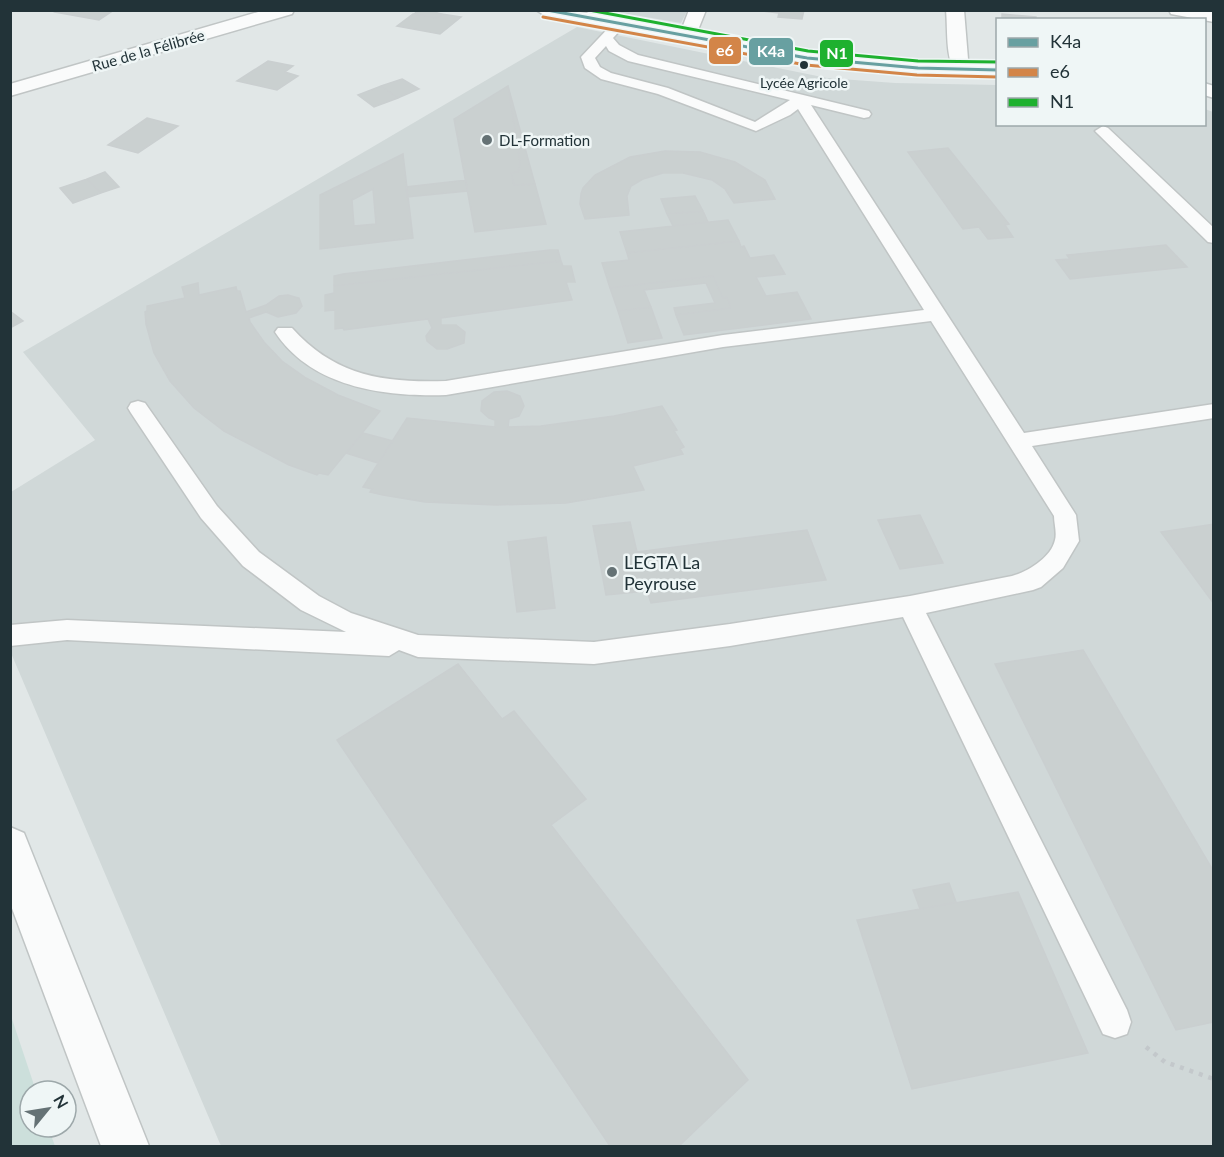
<svg xmlns="http://www.w3.org/2000/svg" width="1224" height="1157" font-family="Lato,sans-serif">
<rect width="100%" height="100%" fill="#e1e7e7"/>
<path fill="#d0d8d8" d="M611,11L687,10V11L681,23Z
M577,27L827,78L895,83L997,85L998,124H1204L1205,109L1213,112V1146H221L11,653V492L95,440L23,352Z"/>
<path fill="#ccdfdb" d="M11,1016L36,1091H30V1127H48L55,1146H11Z"/>
<path fill="#cad0d0" stroke="#cacfd0" stroke-width="1.5" fill-rule="evenodd" d="M58,10H114L99,20L55,12Z
M419,10H426L442,14L437,18L414,14Z
M753,10H804L802,19L778,17L779,13Z
M413,14L437,18L442,14L461,17L440,34L397,26Z
M1002,14L1036,17V20H1002Z
M268,61L293,66L285,72L298,76L277,90L237,81Z
M402,79L419,89L398,98L381,86Z
M381,86L398,98L374,107L358,95Z
M508,86L520,162L518,172L511,173L514,185L535,184L546,224L475,232L454,119Z
M508,86L535,184L514,185L511,173L518,172L520,162Z
M147,118L178,126L138,153L108,145Z
M948,148L1009,224L1005,225L1013,237L988,239L979,227L963,229L908,152Z
M665,151L700,152L735,162L765,180L775,199L734,203L725,189L712,180L683,173H663L643,179L631,186L627,196L629,215L585,219L580,204L581,194L583,188L595,175L630,157Z
M403,154L413,238L320,249V195ZM373,189L376,224L354,226L352,200Z
M105,172L119,187L101,193L87,179Z
M87,179L101,193L73,203L60,188Z
M466,180L467,191L407,197L406,187Z
M695,196L703,211L667,214L661,199Z
M703,211L708,222L673,226L667,214Z
M728,220L739,241L627,253L620,232Z
M739,241L741,247L744,246L750,258L774,255L785,274L756,277L766,296L797,292L811,319L684,335L676,315L731,308L727,297L723,298L713,276L610,288L602,263L629,260L627,253Z
M1166,245L1187,267L1070,279L1056,260L1070,259L1067,255Z
M550,250H558L561,261L334,286V276L343,274Z
M561,261L563,266H571L575,282H566L572,300L441,318V325H456L465,332L464,343L447,349H437L427,341L426,336L432,328L428,319L344,330L343,328L335,329V310L325,311V295L334,293V286Z
M713,276L723,298L727,297L731,308L676,315L674,308L715,303L706,283L644,290L651,307L618,311L610,288Z
M198,283L199,295L236,287L237,291H240L246,312L266,305L279,296L288,295L299,298L302,306L296,313L278,317L266,312L249,318L250,322L264,342L282,361L306,378L338,395L380,411L328,475L319,473L317,475L289,465L224,431L194,408L170,381L154,353L146,324L145,312L147,311V306L185,298L182,287Z
M651,307L662,338L628,343L618,311Z
M10,311L23,321L10,328Z
M507,391L520,396L524,406L519,416L509,419L508,427L541,426L614,416L662,406L677,430L674,431L684,447L680,449L683,454L633,466L644,490L566,503L496,505L425,502L383,495L370,492L372,489L363,487L407,418L495,427V420L489,418L481,411L482,401L494,392Z
M363,433L393,441L378,463L346,453Z
M920,515L943,563L900,569L878,520Z
M630,522L637,552L807,530L826,580L651,603L647,591L606,595L593,526Z
M1214,524V604L1161,532Z
M546,537L555,608L517,612L508,542Z
M1083,650L1214,872V1022L1176,1030L995,664Z
M458,664L502,719L514,711L586,799L551,825L748,1080L679,1146H610L337,740Z
M949,883L956,902L920,909L913,890Z
M1018,892L1088,1053L912,1089L857,920Z"/>
<g fill="none" stroke-linecap="round" stroke-linejoin="round">
<defs>
<path id="lane" d="M620,20L626,24L613,38L619,45L638,55L869,111L871,114L869,117L864,118L811,105L1024,433L1214,404V418L1032,446L1076,515L1079,541L1063,568L1041,587L1033,590L926,613L1127,1010L1131,1022L1127,1034L1115,1038L1103,1034L903,617L730,646L594,664L418,657L399,650L389,656L67,640L10,646V625L67,620L346,632L301,610L243,566L201,518L131,413L128,408L131,403L138,401L145,403L217,506L259,552L319,596L351,613L418,635L594,642L730,624L910,596L1012,576C1027,572 1051,558 1055,540C1057,533 1054,523 1054,516L931,321L723,347L446,395C385,397 312,388 275,332L278,328H292C335,376 384,383 446,381L723,335L924,310L798,109L790,115L756,131L658,94L601,79L585,68L581,57L615,21ZM606,46L609,51L628,61L790,100L755,122L668,88L611,73L600,67L595,58Z
M1103,126L1108,128L1214,228V243L1208,242L1098,134L1095,131Z"/>
<path id="street" d="M265,10H294L292,14L10,96V84Z
M689,10H706L694,40H682L679,36Z
M946,10H964L968,59L973,70L970,74H956C945,57 948,30 946,10Z
M1169,10L1214,12V22L1171,14Z
M10,827L24,833L149,1146H101L10,903Z"/>
<path id="secondary" d="M536,10C627,10 716,39 806,52C869,61 934,63 998,64V76L918,74L807,64L544,15Z
M1204,83L1214,86V98L1204,95Z"/>
</defs>
<use href="#lane" stroke="#c0c5c5" stroke-width="3"/>
<use href="#street" stroke="#c0c5c5" stroke-width="3"/>
<use href="#secondary" stroke="#bfc5c6" stroke-width="3"/>
<path stroke="#c3c8cb" stroke-width="4.5" stroke-dasharray="4 6" stroke-linecap="butt" d="M1146,1047L1165,1062L1214,1079"/>
<use href="#lane" fill="#fafbfb" fill-rule="evenodd"/>
<use href="#street" fill="#fafbfb" fill-rule="evenodd"/>
<use href="#secondary" fill="#fafbfb" fill-rule="evenodd"/>
<defs>
<path id="bus-1" d="M547,10L807,58L918,68L998,70"/>
<path id="bus-2" d="M543,17L806,65L917,75L998,77"/>
<path id="bus-3" d="M589,10L808,51L918,61L998,62"/>
</defs>
<use href="#bus-1" stroke="#eff6f6" stroke-width="6"/>
<use href="#bus-2" stroke="#eff6f6" stroke-width="6"/>
<use href="#bus-3" stroke="#eff6f6" stroke-width="6"/>
<use href="#bus-1" stroke="#68a0a1" stroke-width="3"/>
<use href="#bus-2" stroke="#d38548" stroke-width="3"/>
<use href="#bus-3" stroke="#1eb12f" stroke-width="3"/>
</g>
<circle fill="#223338" stroke="#eff6f6" stroke-width="2" cx="804" cy="65" r="5"/>
<g fill="#657275" stroke="#eff6f6" stroke-width="2">
<circle cx="487" cy="140" r="6"/>
<circle cx="612" cy="572" r="6"/>
</g>
<g text-anchor="middle" dominant-baseline="central" stroke-width="5" stroke-linejoin="round" paint-order="stroke">
<g font-size="14" fill="#223338" stroke="#eff6f6">
<text x="804" y="82">Lycée Agricole</text>
</g>
<g font-size="15" fill="#223338" stroke="#eff6f6">
<text transform="translate(148 50) rotate(-16)">Rue de la Félibrée</text>
</g>
<g font-size="15" fill="#223338" stroke="#eff6f6" text-anchor="start">
<text x="499" y="140">DL-Formation</text>
</g>
<g font-size="18" fill="#223338" stroke="#eff6f6" text-anchor="start">
<text x="624" y="562">LEGTA La<tspan x="624" dy="21">Peyrouse</tspan></text>
</g>
</g>
<g stroke="#eff6f6" stroke-width="2">
<rect x="708" y="36" width="34" height="29" rx="6" fill="#d38548"/>
<rect x="748" y="37" width="46" height="29" rx="6" fill="#68a0a1"/>
<rect x="819" y="39" width="35" height="29" rx="6" fill="#1eb12f"/>
</g>
<g font-size="16" text-anchor="middle" font-weight="bold" fill="#fff">
<text x="725" y="56">e6</text>
<text x="771" y="57">K4a</text>
<text x="837" y="59">N1</text>
</g>
<rect width="1224" height="1157" fill="none" stroke="#223338" stroke-width="24"/>
<rect x="996" y="18" width="210" height="108" fill="#eff6f6" stroke="#9da8aa" stroke-width="1.5"/>
<rect x="1008" y="38" width="30" height="9" fill="#68a0a1" stroke="#9da8aa" stroke-width="1.5"/>
<text x="1050" y="48" font-size="18" fill="#223338">K4a</text>
<rect x="1008" y="68" width="30" height="9" fill="#d38548" stroke="#9da8aa" stroke-width="1.5"/>
<text x="1050" y="78" font-size="18" fill="#223338">e6</text>
<rect x="1008" y="98" width="30" height="9" fill="#1eb12f" stroke="#9da8aa" stroke-width="1.5"/>
<text x="1050" y="108" font-size="18" fill="#223338">N1</text>
<g transform="translate(48 1109) rotate(60)"><circle r="28" fill="#eff6f6" stroke="#9da8aa" stroke-width="1.5"/>
<path d="M0-4.5L10 22L0 15L-10 22Z" fill="#657275"/>
<text y="-9" font-size="16" font-weight="bold" text-anchor="middle" fill="#223338">N</text>
</g>
</svg>
